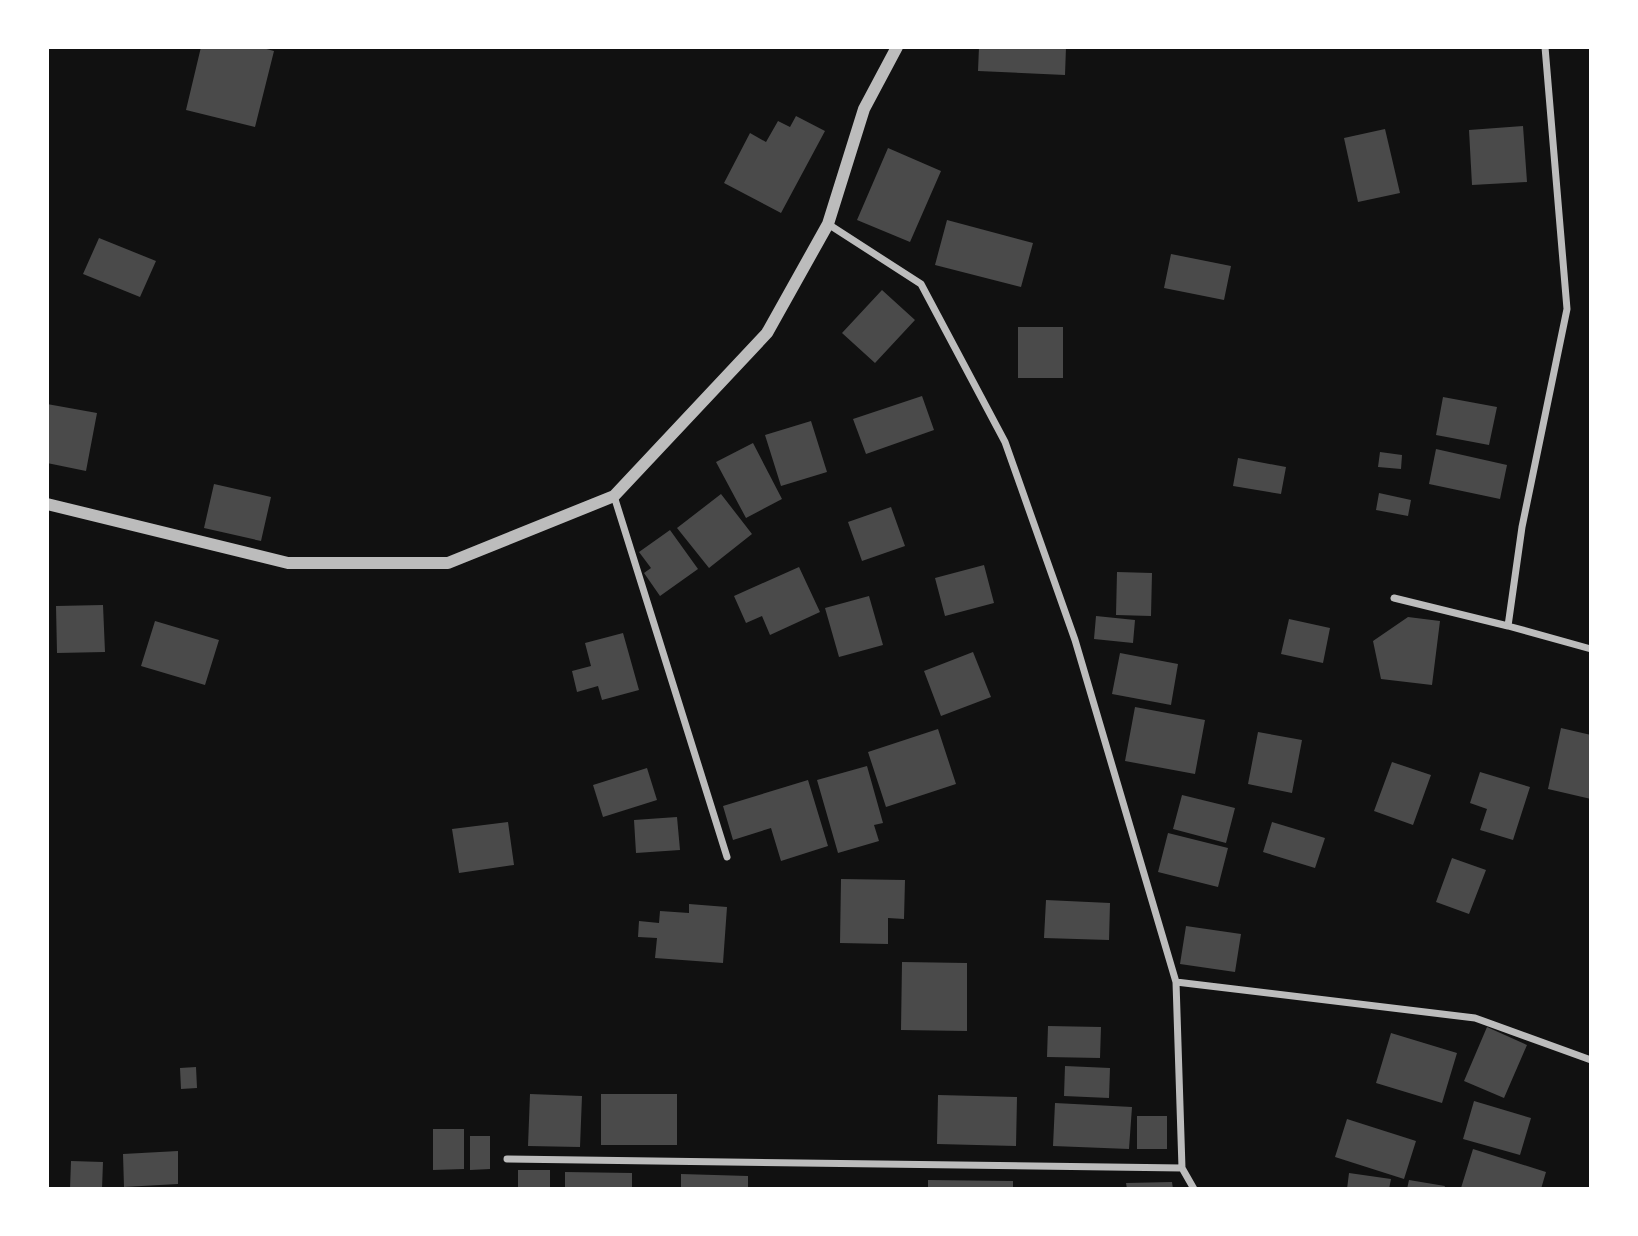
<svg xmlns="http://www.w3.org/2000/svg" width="1638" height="1236" font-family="Bitter,serif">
<rect width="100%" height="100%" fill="#111"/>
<path fill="#4a4a4a" d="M201,47H259L274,51L255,127L186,110Z
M979,47H1066L1065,75L978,71Z
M796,116L825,131L781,213L724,183L750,133L766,142L778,121L790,127Z
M1523,126L1527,182L1472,185L1469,130Z
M1385,129L1400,193L1358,202L1344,138Z
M888,148L941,171L910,242L857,220Z
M947,220L1033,243L1021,287L935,265Z
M99,238L156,261L140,297L83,274Z
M1171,254L1231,266L1224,300L1164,288Z
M882,290L915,320L875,363L842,333Z
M1018,327H1063V378H1018Z
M922,396L934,430L866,454L853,419Z
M1443,397L1497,407L1489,445L1436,435Z
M47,404L97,413L86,471L47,463Z
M811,421L827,472L781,486L765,435Z
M753,443L782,499L746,518L716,462Z
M1436,449L1507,465L1500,499L1429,484Z
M1380,452L1402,455L1401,469L1378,467Z
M1238,458L1286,467L1281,494L1233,486Z
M214,484L271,497L261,541L204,528Z
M1379,493L1411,500L1408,516L1376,510Z
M721,494L752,534L709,568L677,528Z
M891,507L905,546L862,561L848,522Z
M670,530L698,569L660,596L644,573L651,568L639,552Z
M984,565L994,603L945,616L935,578Z
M799,567L820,612L770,635L762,616L746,623L734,596Z
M1117,572L1152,573L1151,616L1116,615Z
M869,596L883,645L839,657L825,608Z
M103,605L105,652L57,653L56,606Z
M1096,616L1135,620L1133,643L1094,639Z
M1408,617L1440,621L1432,685L1381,679L1373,641Z
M1289,619L1330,628L1323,663L1281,654Z
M155,621L219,640L205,685L141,666Z
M623,633L639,690L602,700L598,686L577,692L572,671L591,666L585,643Z
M973,652L991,697L941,716L924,671Z
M1120,653L1178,664L1171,705L1112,694Z
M1135,707L1205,720L1195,774L1125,761Z
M1561,728L1591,735V799L1548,789Z
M938,729L956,784L886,807L868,752Z
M1258,732L1302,740L1292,793L1248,784Z
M1392,762L1431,775L1413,825L1374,811Z
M867,766L883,823L874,825L879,841L838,853L817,780Z
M647,768L657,800L603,817L593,785Z
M1480,772L1530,787L1513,840L1480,830L1487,809L1470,803Z
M808,780L828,846L781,861L771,828L733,840L723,806Z
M1182,795L1235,808L1226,843L1173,829Z
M677,817L680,850L636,853L634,820Z
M508,822L514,865L459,873L452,829Z
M1272,822L1325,838L1315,868L1263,852Z
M1168,833L1228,848L1218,887L1158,872Z
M1452,858L1486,870L1469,914L1436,902Z
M841,879L905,880L904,919L888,918V944L840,943Z
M1046,900L1110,903L1109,940L1044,938Z
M689,904L727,907L723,963L655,958L657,938L638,937L639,921L659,923L660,911L689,913Z
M1186,926L1241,934L1235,972L1180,964Z
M902,962L967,963V1031L901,1030Z
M1048,1026L1101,1027L1100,1058L1047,1057Z
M1487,1027L1527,1045L1504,1098L1464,1081Z
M1391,1033L1457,1053L1442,1103L1376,1083Z
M1065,1066L1110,1068L1109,1098L1064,1096Z
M196,1067L197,1088L181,1089L180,1068Z
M530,1094L582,1096L580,1147L528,1146Z
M601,1094H677V1145H601Z
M938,1095L1017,1097L1016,1146L937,1144Z
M1474,1101L1531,1118L1520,1155L1463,1139Z
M1055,1103L1132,1107L1129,1149L1053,1146Z
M1137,1116H1167V1149H1137Z
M1347,1119L1416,1141L1404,1179L1335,1157Z
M433,1129H464V1169L433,1170Z
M470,1136H490V1169L470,1170Z
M1473,1149L1546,1172L1541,1189L1461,1188Z
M178,1151V1184L124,1187L123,1154Z
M71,1161L103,1162L102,1189H70Z
M518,1170H550V1189H518Z
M565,1172L632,1173V1189H565Z
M1349,1173L1391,1179L1389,1189H1347Z
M681,1174L748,1176V1189H681Z
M928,1180L1013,1181V1189H928Z
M1409,1180L1445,1186L1444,1189H1407Z
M1172,1182L1173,1189H1127L1126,1183Z"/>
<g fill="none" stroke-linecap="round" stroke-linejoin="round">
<path stroke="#bcbcbc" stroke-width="7" d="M828,224L921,284L1005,442L1075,640L1176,982L1182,1168L1194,1189
M614,496L727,857
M1394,598L1508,626L1522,527L1567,309L1545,47
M1508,626L1591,649
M1176,982L1475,1018L1591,1060
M507,1159L1182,1168"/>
<path stroke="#bcbcbc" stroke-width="12" d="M47,504L288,563H448L614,496L767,333L828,224L864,109L897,47"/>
</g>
<rect width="1638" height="1236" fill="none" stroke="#ffffff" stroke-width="98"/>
</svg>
